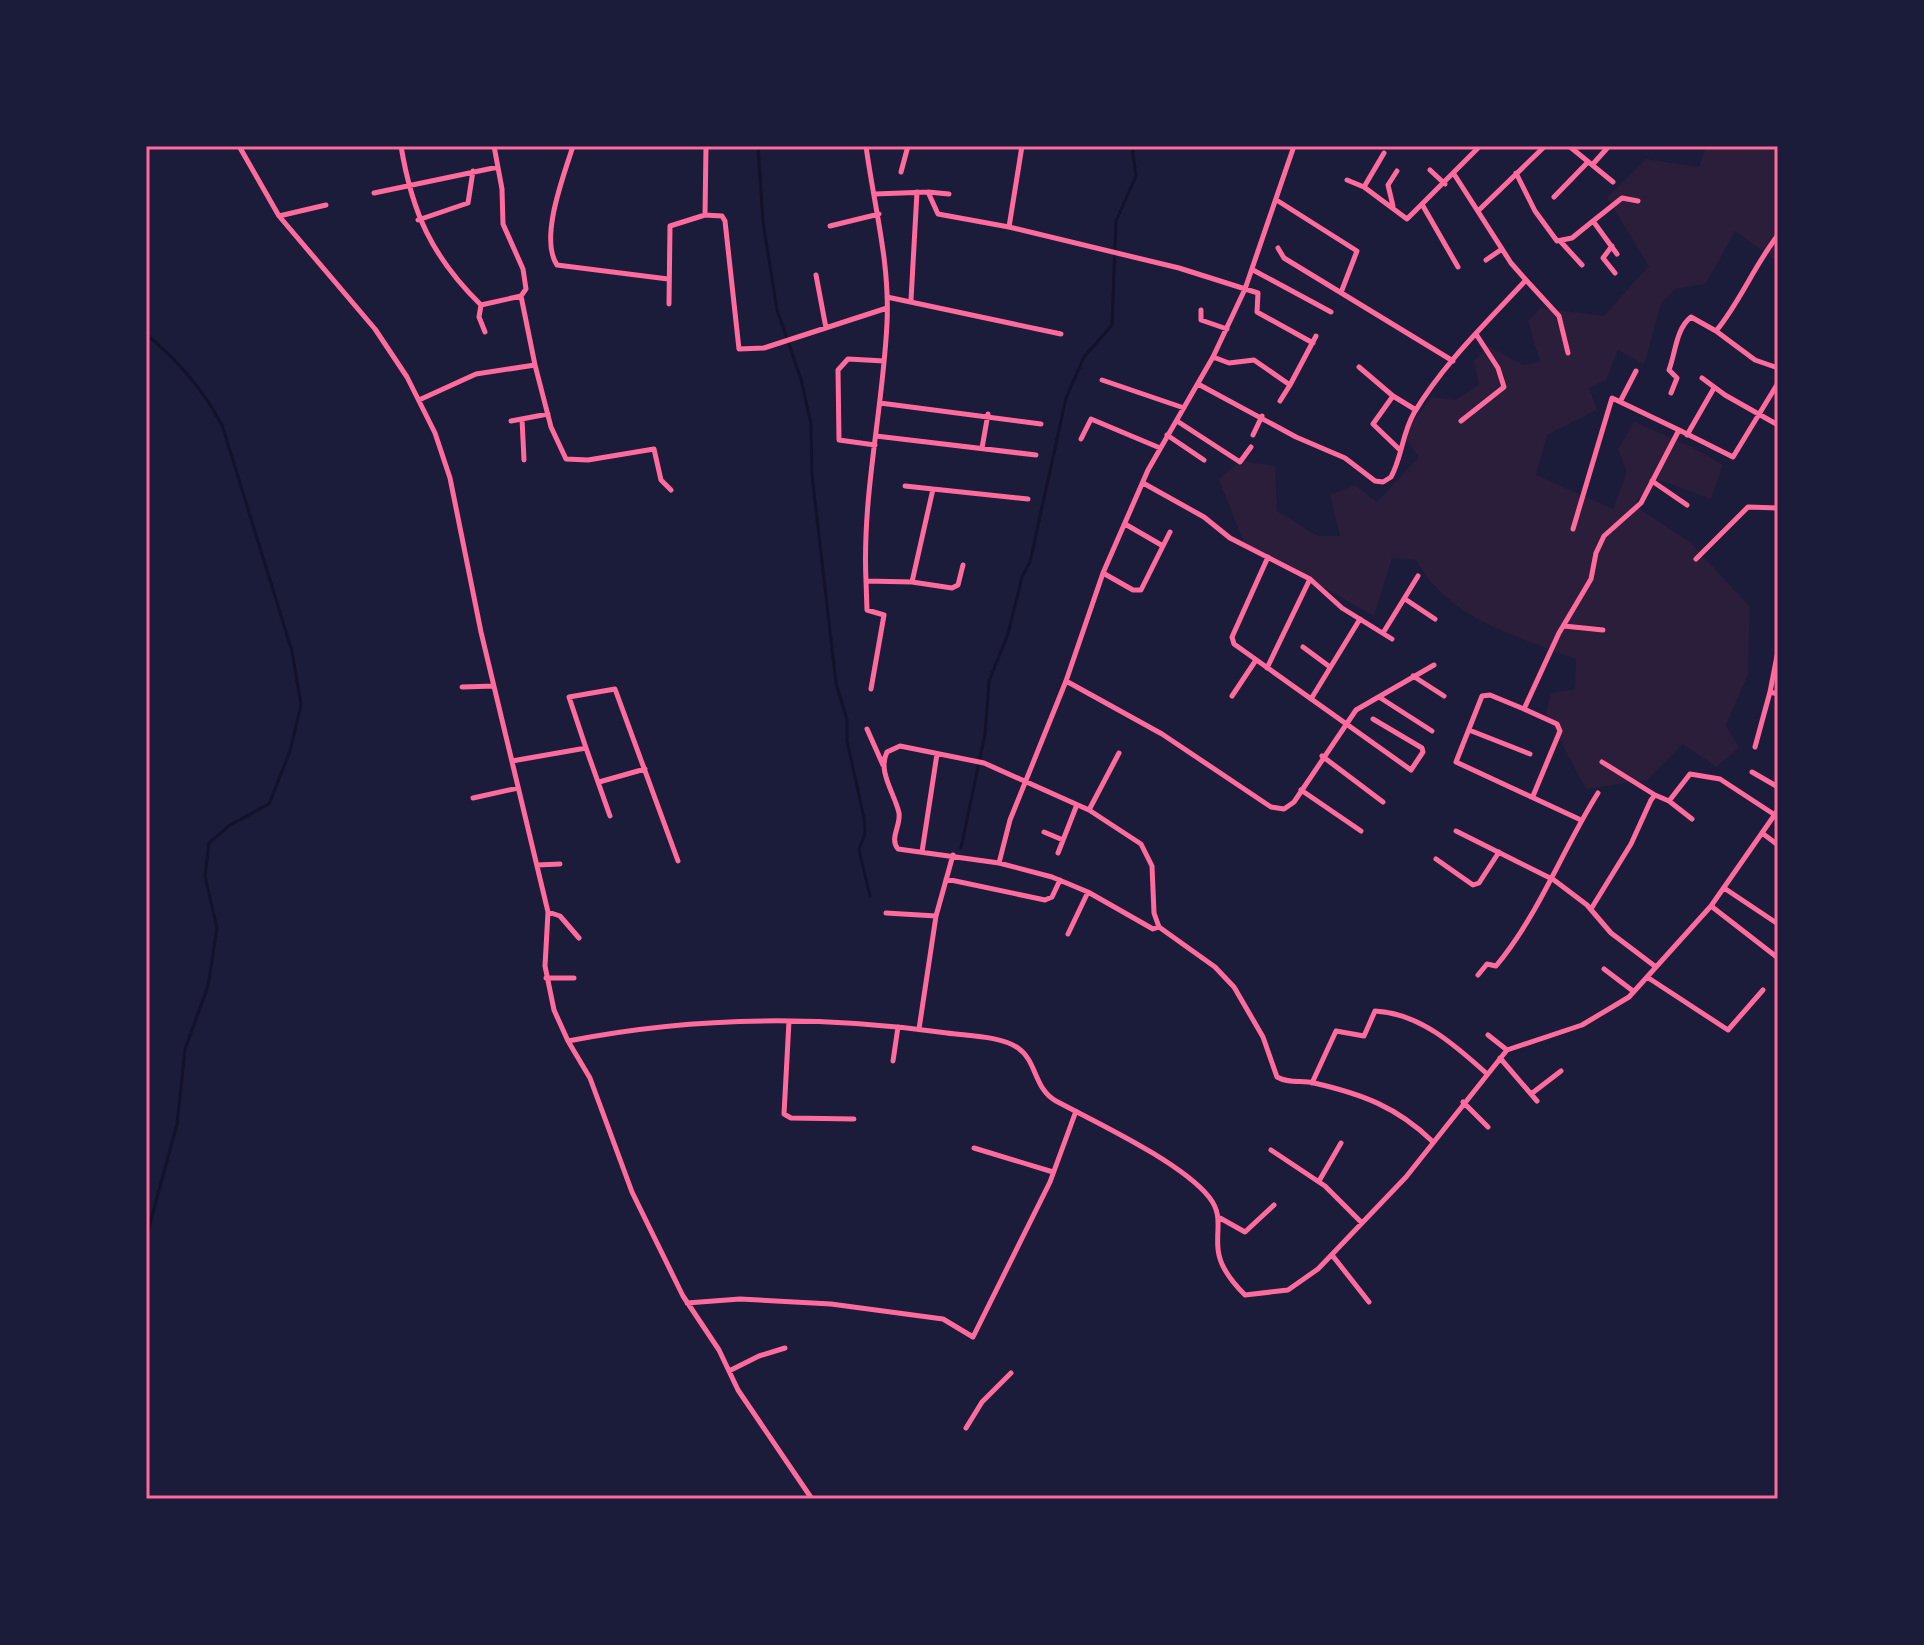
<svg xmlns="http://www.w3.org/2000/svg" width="1924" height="1645" font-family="'Noto Sans',sans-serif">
<rect width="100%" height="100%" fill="#1b1b3a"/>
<path fill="#2a1e3b" d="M1706,146H1778V262L1735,231L1706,284L1675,289L1661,303L1644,365L1618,350L1606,380L1589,388L1597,410L1547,435L1536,475L1613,509L1627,472L1618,449L1634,422L1690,446L1723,465L1711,499L1659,480L1636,501L1642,511L1689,541L1750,607L1748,674L1726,725L1739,748L1716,767L1683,744L1647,780L1586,789L1546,714L1551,693L1575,689L1576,659C1516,636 1448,619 1416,560L1392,558L1374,616L1244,543L1219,479L1241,461L1275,466L1277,511L1318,536H1340L1330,495L1355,485L1377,502L1419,457L1402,435L1432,397L1456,400L1479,385L1474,361L1488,346L1523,365L1540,362L1528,321L1541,308L1604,316L1649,266L1607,198L1646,159L1699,167Z"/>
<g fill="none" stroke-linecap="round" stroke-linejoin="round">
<path stroke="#12122b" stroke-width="3" d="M758,146L763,222L777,310L801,379L811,424L812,475L836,683L847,720V741L864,818L865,833L859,850L870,896
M146,334C178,361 202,388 222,425L292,651L301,705L290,751L269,804L230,825L209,843L205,876L217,928L208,986L185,1049L177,1124L146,1238
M961,848L985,734L989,681L1008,634L1022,577L1030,562L1066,398L1084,357L1112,325L1116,221L1136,176L1132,146"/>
<path stroke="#ff6b9d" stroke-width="5" d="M239,146L279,216L375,329L407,377L435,433L450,478L481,632L548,912L545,966L554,1010L568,1041L590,1078L632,1192L683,1296L719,1350L738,1390L812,1499
M401,146C412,213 432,257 481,305L521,296L526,289L523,269L503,224L502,189L494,146
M573,146C564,175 539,238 557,265L668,279
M866,146C874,206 890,262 887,323C883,409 862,494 866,581L912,582L933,489L1028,499
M1569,146L1613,182
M1384,153L1364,187L1407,219L1480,146
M1593,164L1609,146
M1430,170L1445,184
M901,172L908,146
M1516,173L1535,211L1557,241L1572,238L1593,221L1617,254
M1347,180L1364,187
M928,192L949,194
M374,193L498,167
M875,194L928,192L938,214L1009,227L1022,146
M1554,197L1588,162
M1278,201L1357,251L1342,290
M1393,206L1388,185L1397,171
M1423,206L1458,267
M1479,210L1545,146
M705,215L706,146
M279,216L326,205
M418,220L468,203L473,171
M1593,221L1622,198L1638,201
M830,226L879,214
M1009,227L1179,268L1258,293L1257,312L1313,343
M1778,235C1754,266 1740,302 1716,331L1755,360L1778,368
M1561,242L1582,265
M1612,246L1603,258L1615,273
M1278,248L1284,258L1453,361
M1486,260L1502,249
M1253,270L1331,312
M816,275L826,328
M1526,280L1559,316L1568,353
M521,296L535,365
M887,297L1061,334
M911,300L917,192
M669,304L670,226L705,215L722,216L725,221L739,349L764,348L887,308
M481,305L479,317L485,332
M1201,310V320L1227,329
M1213,357L1229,363L1254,360L1290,385L1316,336
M1359,367L1393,396L1373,424L1400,450
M1702,378L1725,395L1778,425
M1102,380L1184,408
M1198,384L1296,437L1345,458L1375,481L1383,482L1391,477C1402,457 1402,434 1414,413C1443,364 1487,322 1526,280L1511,263L1454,174
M1671,393L1677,378L1669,370C1676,351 1676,329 1691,317L1716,331
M1393,396L1416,410
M419,400L476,374L535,365L551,427L566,459L588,460L654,449L661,480L671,490
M1621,400L1636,371
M1280,401L1290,385
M880,403L1041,424
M522,419L524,460
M511,421L548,414
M1177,421L1240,462L1251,447
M1461,421L1504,387L1498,368L1476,334
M1679,430L1733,457L1778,383
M1167,435L1204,460
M1253,435L1262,416
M1687,435L1714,388
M876,436L1036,455
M1081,439L1091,419L1160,448
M875,445L839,440L838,370L848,359L884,361
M982,448L988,414
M1652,481L1687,505
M1143,483L1204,517L1230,538L1310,579L1342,608L1392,639
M905,486L933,489
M1125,524L1163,546
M1268,557L1232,637L1234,644L1411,770L1423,752L1422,748L1373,719
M1696,559L1748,507L1778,508
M1103,573L1133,590H1141L1170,532
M866,581L867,610L884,615L871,689
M912,582L952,588L958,585L963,565
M1405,599L1435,619
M1564,626L1603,630
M1383,633L1418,576
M1303,647L1330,667
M1778,651L1770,692L1778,694
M1267,668L1310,579
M1413,676L1444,696
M1066,681L1162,734L1271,807L1284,809L1294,802L1356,710L1434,665
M462,687L494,686
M1232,696L1256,660
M1379,697L1432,731
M1311,699L1360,619
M1524,709L1490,695L1482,696L1456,762L1581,820
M867,729L883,765
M1469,730L1530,754
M1755,747L1770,692
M586,748L610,816
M1322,756L1383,802
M512,761L586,748L569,697L615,689L678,861
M1602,762L1655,795
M1752,772L1778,787
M599,782L645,769
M1301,790L1361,831
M1533,796L1560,731L1557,724L1524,709L1559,633L1591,579L1596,553L1604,536L1641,503L1679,430L1612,398L1573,529
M473,798L518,788
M1669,801L1692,819
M1089,810L1119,753
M1456,831L1554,880L1587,905L1611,933L1656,967
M1044,832L1063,840
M1762,833L1778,845
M922,852L937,754
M1058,853L1076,807
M1436,859L1473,885L1479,883L1499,852
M999,863L1010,820L1066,681L1103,573L1148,470L1213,357L1245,289L1294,146
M537,865L560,864
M946,879L1045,900L1052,897L1060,880
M1724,888L1778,924
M1711,906L1778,958
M1591,909L1631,844L1651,800L1655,795L1669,801L1690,774L1720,779L1775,815
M548,912L560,916L579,938
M886,913L936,916
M1159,927L1153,929L1088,892L1052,877L999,863L898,849C889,838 901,826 899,813C895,794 877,771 887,752L900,746L984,763L1089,810L1141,844L1152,866L1154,913L1159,927L1215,967L1234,987L1263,1037L1277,1077C1289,1084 1302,1080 1314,1083C1362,1094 1397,1107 1432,1141
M1068,934L1088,892
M1604,969L1633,991
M1478,975L1487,964L1496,966C1540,913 1562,850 1598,793
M1647,977L1728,1030L1763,990
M546,978H574
M789,1021L784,1114L791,1118L854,1119
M919,1029L936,916L953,855
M1488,1035L1507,1050
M568,1041C694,1016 819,1015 947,1033C968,1036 1001,1036 1018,1048C1037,1061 1034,1089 1056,1101C1097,1123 1181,1162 1209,1197C1225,1217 1214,1233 1219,1255C1222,1269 1235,1285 1245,1295L1288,1290L1318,1269L1406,1177L1507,1050L1582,1025L1629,997L1711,906L1778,810
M1500,1058L1537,1101
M893,1061L898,1027
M1312,1083L1336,1031L1364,1036L1375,1011C1419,1013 1455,1045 1486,1073
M1531,1094L1561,1071
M1463,1102L1488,1127
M974,1148L1053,1172
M1271,1150L1325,1186L1362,1223
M1319,1181L1341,1143
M1220,1218L1245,1232L1274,1205
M1332,1255L1369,1302
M687,1303L740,1299L831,1304L943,1319L973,1337L1050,1182L1076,1111
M729,1371L759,1356L785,1348
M966,1428L982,1402L1011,1373"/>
</g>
<rect width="1924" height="1645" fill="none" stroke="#1b1b3a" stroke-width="296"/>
<rect x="148" y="148" width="1628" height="1349" fill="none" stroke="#ff6b9d" stroke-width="3"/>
</svg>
